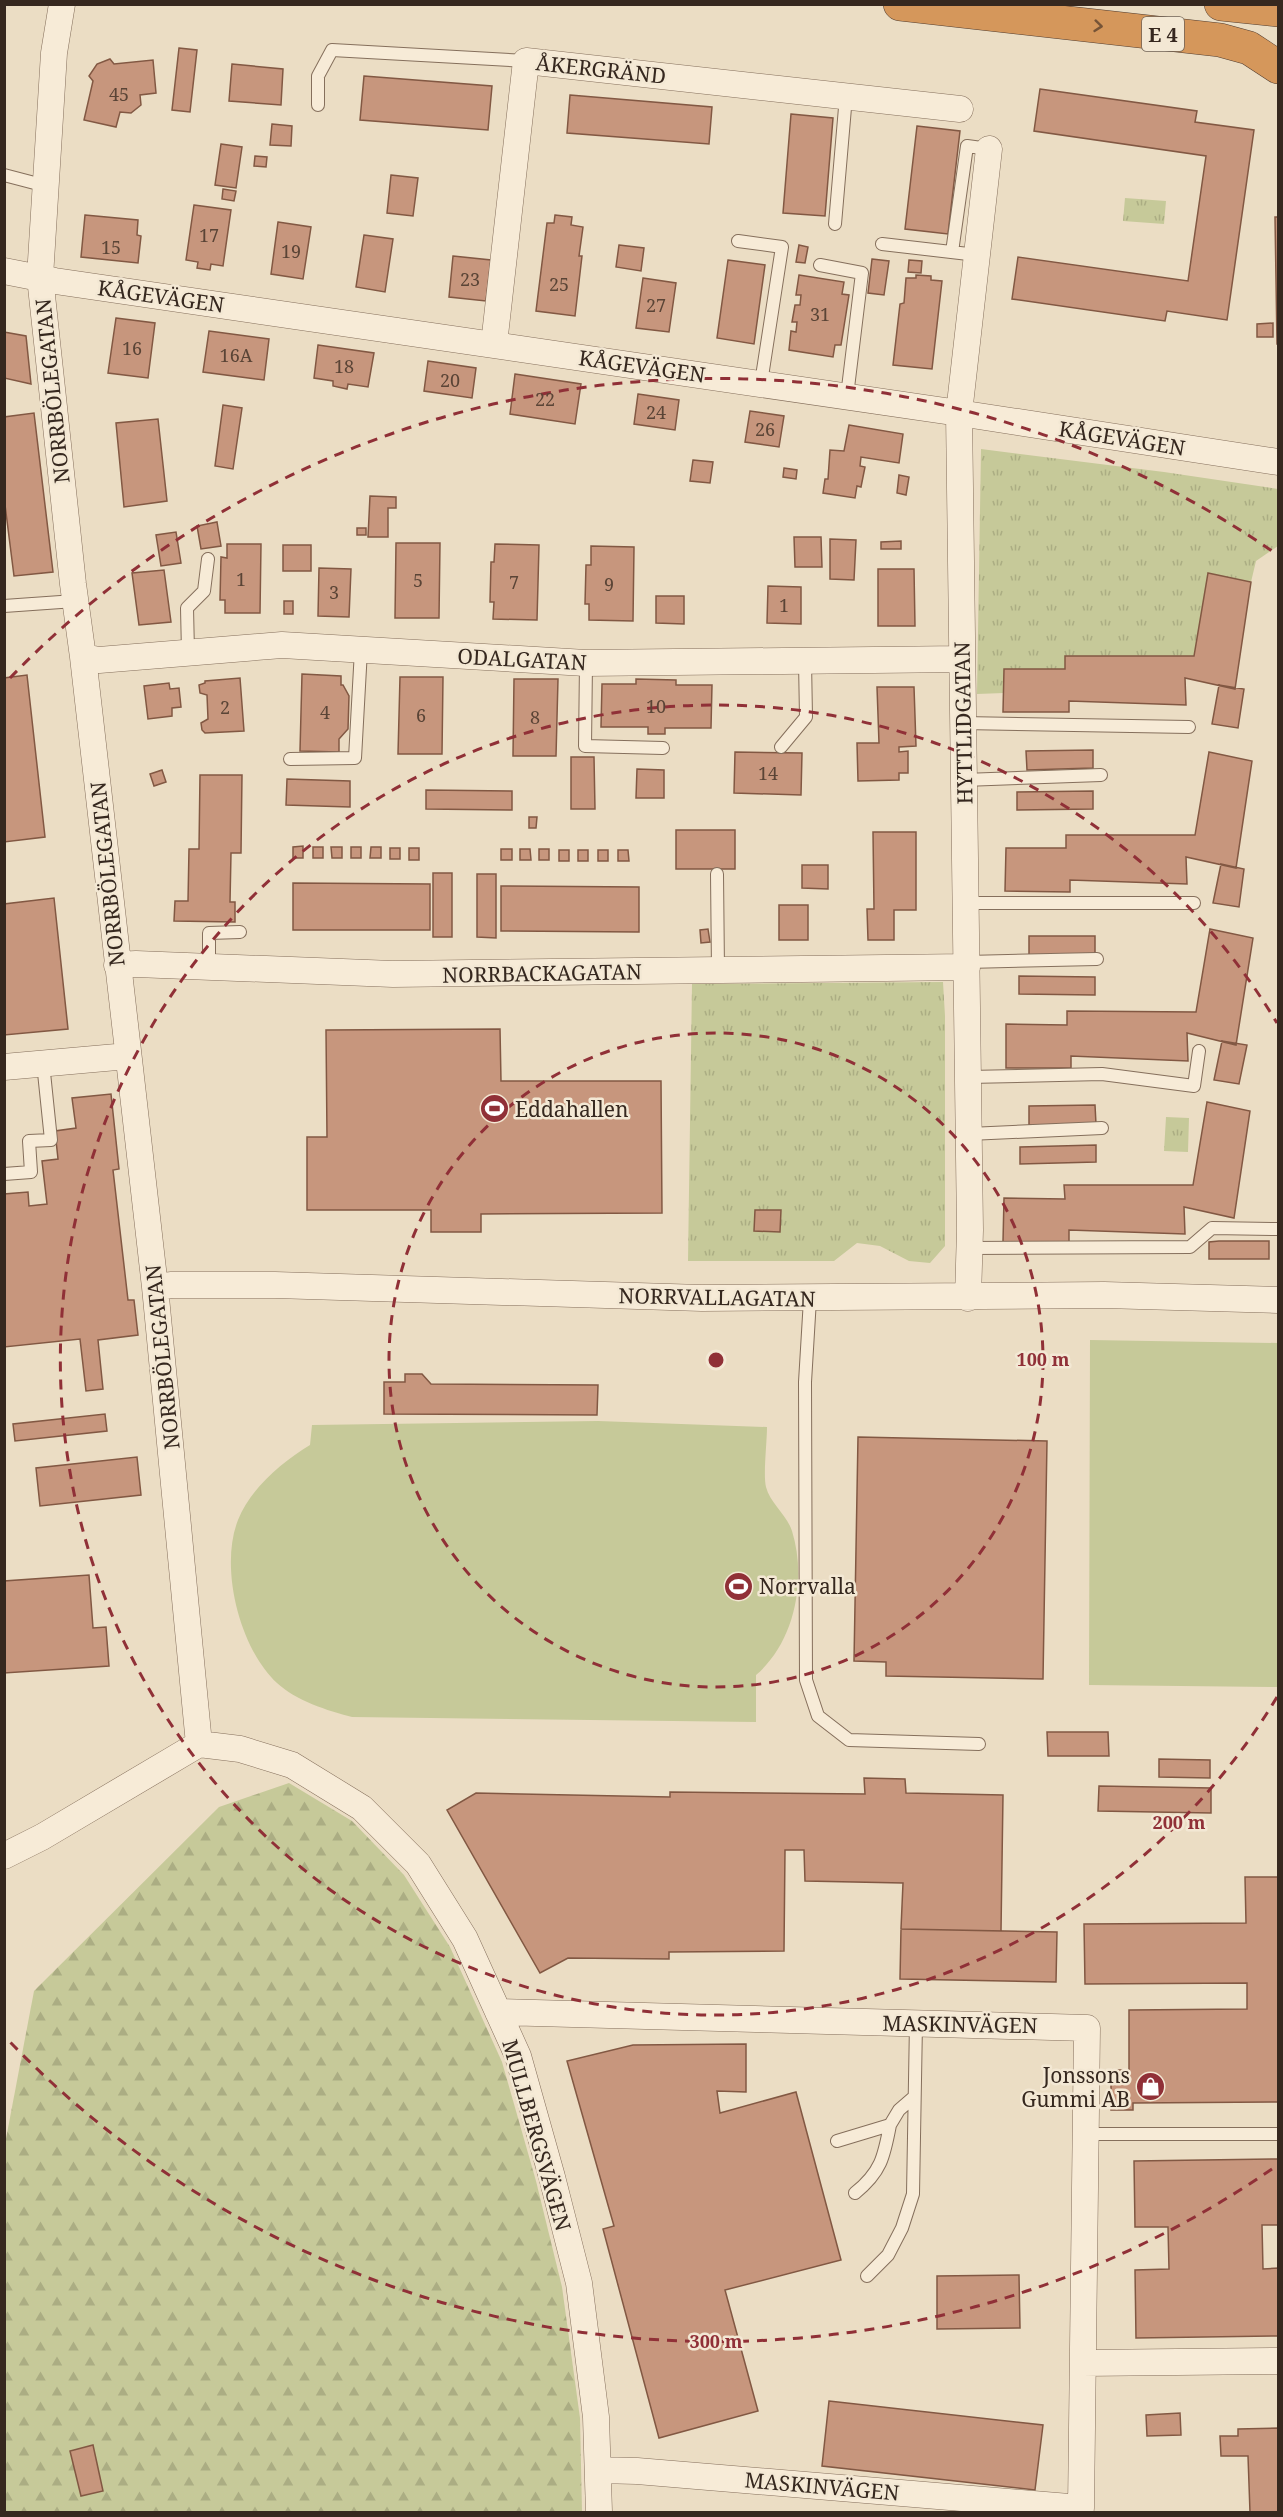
<svg xmlns="http://www.w3.org/2000/svg" width="1283" height="2517" font-family="'Noto Serif',serif">
<defs>
<pattern id="forest-firs" width="22" height="20" patternUnits="userSpaceOnUse" patternTransform="scale(1.5)"><rect width="22" height="20" fill="#c6c999"/><path d="M5 1l3.5 6h-7zM16 11l3.5 6h-7z" fill="#abad83"/></pattern>
<pattern id="park-tufts" width="24" height="20" patternUnits="userSpaceOnUse" patternTransform="scale(1.5)"><rect width="24" height="20" fill="#c6c999"/><path d="M3 7l-1-3M5 7V3M7 7l1-3M15 17l-1-3M17 17v-4M19 17l1-3" fill="none" stroke="#abad83"/></pattern>
</defs>
<rect width="100%" height="100%" fill="#ebddc4"/>
<path fill="#c6c999" d="M1090,1340L1278,1343V1687L1089,1685Z
M598,1421L767,1427C767,1442 763,1475 766,1487C770,1503 787,1515 792,1531C807,1579 795,1642 756,1675V1722L352,1717C328,1711 295,1700 277,1683C240,1649 219,1568 238,1520C251,1488 281,1463 310,1445L312,1425Z"/>
<path fill="url(#forest-firs)" d="M289,1783L352,1821L404,1875L450,1947L502,2062L536,2181L562,2287L580,2418L582,2512H5V2144L34,1991L219,1807Z"/>
<path fill="url(#park-tufts)" d="M1125,198L1166,201L1164,224L1123,221Z
M981,449L1164,472L1278,489V546L1256,561L1251,582L1208,573L1194,656H1065V669H1005L1004,693L977,694Z
M943,982L945,1016V1246L930,1263L909,1261L880,1246L857,1243L834,1261H688L692,984Z
M1166,1117L1189,1118L1188,1152L1164,1151Z"/>
<path fill="#c7967d" stroke="#825843" stroke-width="1.5" d="M179,48L197,50L190,112L172,110Z
M110,59L114,64L153,60L156,93L140,95L141,105L131,113L120,112L116,127L84,120L93,81L89,76L97,64Z
M232,64L283,69L281,105L229,101Z
M364,76L492,86L488,130L360,120Z
M1040,89L1197,111L1195,122L1254,130L1227,320L1167,311L1165,321L1012,299L1018,257L1188,281L1206,156L1034,131Z
M570,95L712,107L709,144L567,133Z
M791,114L833,118L825,216L783,213Z
M272,124L292,126L291,146L270,145Z
M917,126L960,131L948,234L905,229Z
M221,144L242,147L236,188L215,185Z
M255,156L267,157L266,167L254,166Z
M391,175L418,178L413,216L387,213Z
M223,189L236,191L234,201L222,199Z
M194,205L231,210L223,266L211,264L210,270L197,268L198,262L186,260Z
M85,215L138,220L137,235L141,236L138,263L81,257Z
M555,215L572,217L571,225L583,227L579,256H582L575,316L536,311L547,223H554Z
M1275,217H1278V344H1277Z
M278,222L311,227L303,279L271,274Z
M364,235L393,239L385,292L356,287Z
M619,245L644,248L641,271L616,267Z
M799,245L808,247L805,263L796,262Z
M453,256L491,260L486,301L449,297Z
M872,259L889,261L884,295L868,293Z
M728,260L765,265L754,344L717,338Z
M909,260L922,261L921,273L908,272Z
M799,275L844,282L842,294L849,295L841,345H835L833,357L789,350L791,331L796,332L797,322H792L795,305H800L801,295H796Z
M916,275L931,276V280L942,281L932,369L893,365L900,304L904,303L906,278H916Z
M643,278L676,283L669,332L636,328Z
M116,318L155,323L148,378L108,373Z
M1273,323V337H1257V324Z
M209,331L269,339L264,380L203,372Z
M4,332L26,336L31,384L4,378Z
M318,345L374,353L368,387L348,384L347,389L333,386V381L314,378Z
M428,361L476,368L472,398L424,391Z
M515,374L581,384L575,424L510,414Z
M638,394L679,400L675,430L634,424Z
M223,405L242,408L233,469L215,466Z
M750,411L784,416L779,447L745,442Z
M34,413L53,572L14,576L4,497V417Z
M158,419L167,501L124,507L116,423Z
M849,425L903,434L899,463L861,457L860,466L865,467L861,487L857,486L855,498L823,493L825,479H828L830,450L844,451Z
M693,460L713,462L710,483L690,481Z
M784,468L797,470L796,479L783,477Z
M899,475L909,477L906,495L897,493Z
M370,496L396,497V508H388V537H368Z
M217,522L221,546L201,549L197,526Z
M357,528H366V535H357Z
M176,532L181,563L161,566L156,535Z
M794,537H821L822,567H795Z
M830,539L856,540L854,580L830,579Z
M901,541V549H881V542Z
M396,543H440L439,618H395Z
M227,544H261L260,613H225V600H220L221,557L227,558Z
M495,544L539,545L537,620L493,619L494,602H490L491,562H494Z
M283,545H311V571H283Z
M591,546L634,547L633,621L589,620V604H585L586,565H591Z
M319,568L351,569L349,617L318,616Z
M878,569H914L915,626H878Z
M164,570L171,622L139,625L132,573Z
M1208,573L1251,582L1235,689L1185,678L1186,705L1069,701V712H1003L1004,669H1065V656H1194Z
M768,586L801,587V624L767,623Z
M656,596H684V624L656,623Z
M284,601H293V614H284Z
M302,674L341,676V685H343L349,696L348,729L339,739V752L300,751Z
M27,675L45,837L4,842V678Z
M400,677H443L442,754H398Z
M240,678L244,731L205,733L202,730L201,723L208,719L207,695L200,693L199,685L205,683V681Z
M514,679H558L556,756H513Z
M636,679L676,680V685H712L711,728H665V734H648V727H601L602,684H636Z
M169,683L170,689L179,688L181,707L172,708V716L148,719L144,686Z
M1219,685L1244,689L1238,728L1212,724Z
M877,687H914L916,746L899,747V752L908,751V773H899V780L858,781L857,743H879Z
M1093,750V768L1027,770L1026,751Z
M735,752L802,753L801,795L734,793Z
M1209,752L1252,761L1236,868L1186,857L1187,884L1070,880V892L1005,891L1006,848H1066V835H1195Z
M571,757H594L595,809H571Z
M637,769L664,770V798H636Z
M162,770L166,782L154,786L150,774Z
M200,775H242L241,853H231L230,902H235V922L174,921L175,901H188L189,849H199Z
M287,779L350,781V807L286,805Z
M426,790L512,791V810L426,809Z
M1093,791V809L1017,810V792Z
M529,817H537L536,828H529Z
M676,830H735V869H676Z
M873,832H916V910H894V940H868L867,909H874Z
M303,846V858H293V847Z
M313,847H323V858H313Z
M331,847H342V858H332Z
M351,847H361V858H351Z
M371,847H381V858H370Z
M390,848H400V859H390Z
M409,848H419V860H409Z
M501,849H512V860H501Z
M520,849H530L531,860H520Z
M539,849H549V860H539Z
M559,850H569V861H559Z
M578,850H588V861H578Z
M598,850H608V861H598Z
M618,850H628L629,861H618Z
M1221,864L1244,869L1239,907L1213,903Z
M802,865H828V889L802,888Z
M433,873H452V937H433Z
M477,874H496V938L477,937Z
M293,883L430,884V930H293Z
M501,886L639,887V932L501,931Z
M54,898L68,1029L4,1035V904Z
M779,905H808V940H779Z
M708,929L710,942L701,943L700,930Z
M1210,929L1253,938L1236,1045L1187,1033L1188,1061L1071,1056V1068H1006V1024L1067,1025V1011L1196,1012Z
M1029,936H1095V954L1029,955Z
M1019,976L1095,977V995L1019,994Z
M500,1029L501,1081H661L662,1213L481,1214V1232H431V1210H307V1137H327L326,1030Z
M1222,1041L1247,1045L1239,1084L1214,1080Z
M111,1094L119,1169L113,1170L128,1300H134L138,1335L98,1340L103,1389L86,1391L80,1339L4,1347V1194L28,1192L29,1206L47,1204L42,1161L58,1159L55,1131L76,1128L72,1098Z
M1207,1102L1250,1111L1234,1218L1184,1207L1185,1234L1069,1230V1242H1003L1004,1198L1065,1199L1064,1185H1193Z
M1095,1105L1096,1124L1029,1125V1106Z
M1096,1145V1162L1020,1164V1147Z
M755,1210H781L780,1232L754,1231Z
M1219,1241H1269V1259H1209V1242Z
M405,1374H422L431,1384L598,1385L597,1415L384,1414V1382H405Z
M105,1414L107,1431L15,1441L13,1424Z
M858,1437L1047,1441L1043,1679L886,1676V1662L854,1661Z
M137,1457L141,1495L40,1506L36,1468Z
M89,1575L93,1628L106,1627L109,1666L4,1673V1581Z
M1047,1732H1108L1109,1756H1048Z
M1159,1759L1210,1760V1778L1159,1777Z
M864,1778L905,1779L906,1793L1003,1795L1001,1931L901,1929L903,1883L805,1881L804,1850H785L784,1951L669,1952V1959L568,1958L540,1973L447,1810L476,1793L670,1797V1792L865,1794Z
M1099,1786L1211,1788V1813L1098,1811Z
M1245,1877H1278V2102L1133,2103V2110H1111V2070H1129V2010L1247,2009V1983L1085,1984L1084,1924L1246,1923Z
M901,1929L1057,1932L1056,1982L900,1979Z
M746,2044V2092L717,2091L720,2113L796,2092L841,2260L725,2290L758,2411L659,2438L603,2229L614,2226L567,2061L633,2045Z
M1278,2159V2225H1262L1263,2269L1278,2268V2336L1136,2338L1135,2270L1169,2269L1168,2227H1135L1134,2161Z
M1019,2275L1020,2328L937,2329V2276Z
M829,2401L1043,2425L1035,2490L822,2466Z
M1180,2413L1181,2435L1147,2436L1146,2415Z
M1278,2428V2512H1250L1248,2456H1221L1220,2436H1238V2429Z
M93,2445L103,2491L81,2496L70,2451Z"/>
<g fill="none" stroke-linecap="round" stroke-linejoin="round">
<defs>
<path id="lane" d="M318,105V76L332,50L526,61
M4,175L46,186
M835,224L846,96
M738,241L782,247L761,383
M882,244L977,255
M952,252L967,146L989,149
M820,265L862,273L847,396
M4,606L75,601
M188,652L187,608L204,591L208,559
M586,663L585,746L663,748
M963,723L1189,727
M781,747L806,717L805,661
M290,759L355,758L361,650
M964,780L1101,775
M717,874L718,970
M966,903H1194
M967,962L1097,959
M209,967V933L240,932
M968,1077L1102,1074L1194,1086L1199,1051
M969,1134L1102,1128
M4,1174L31,1172L29,1141L51,1140L43,1063
M969,1248L1190,1247L1212,1228L1278,1229
M810,1299L805,1382L806,1680L818,1716L849,1740L979,1744
M1086,2134H1278
M837,2141L890,2125L899,2110L914,2097
M855,2193C881,2172 884,2157 890,2125
M867,2276L888,2255L902,2228L913,2194L916,2023"/>
<path id="street" d="M62,4L54,53L40,277L73,584L83,657L155,1287L199,1744
M4,271L55,281L959,413L1278,462
M494,344L526,61L960,109
M83,657L99,660L282,645L586,663L962,659
M117,965L136,964L393,974L967,967
M4,1067L128,1056
M155,1287L172,1285H275L702,1298L1104,1295L1278,1300
M968,1298L970,1230L959,413L989,149
M4,1856L42,1837L199,1744L240,1749L292,1765L362,1808L418,1864L465,1939L518,2056L552,2177L579,2283L596,2417L599,2512
M498,2012L1087,2028L1081,2508L637,2471L598,2470
M1083,2363L1278,2361"/>
<path id="highway" d="M900,4L1220,40L1249,48L1278,67
M1221,4L1278,10"/>
</defs>
<use href="#lane" stroke="#856f5c" stroke-width="14"/>
<use href="#street" stroke="#856f5c" stroke-width="27"/>
<use href="#highway" stroke="#533e30" stroke-width="34"/>
<use href="#lane" stroke="#f7ebd7" stroke-width="12"/>
<use href="#street" stroke="#f7ebd7" stroke-width="26"/>
<use href="#highway" stroke="#d5975b" stroke-width="33"/>
</g>
<defs><path id="oneway-chevron" d="M-2-3.5L2.5 0L-2 3.5" fill="none" stroke-width="1.6" stroke-linecap="round" stroke-linejoin="round" transform="scale(1.5)"/></defs>
<use stroke="#765437" href="#oneway-chevron" transform="translate(1098 26) rotate(6)"/>
<g fill="none" stroke="#903037" stroke-width="3" stroke-dasharray="10 8">
<circle cx="716" cy="1360" r="327"/>
<path d="M1277 1697A655 655 0 1 1 1277 1023"/>
<path d="M1272 2169A982 982 0 0 1 10 2042M10 678A982 982 0 0 1 1272 551"/>
</g>
<defs>
<symbol id="stadium-disc" viewBox="-11 -11 22 22"><circle r="9.5" fill="#903037" stroke="#f3e8d4"/><path d="M0-5a6.5 5 0 1 0 0 10a6.5 5 0 1 0 0-10ZM-3.5-1.8h7v3.6h-7Z" fill="#fff"/></symbol>
<symbol id="shop-disc" viewBox="-11 -11 22 22"><circle r="9.5" fill="#903037" stroke="#f3e8d4"/><path d="M-5-2.5h2.3a2.7 3.5 0 0 1 5.4 0H5L5.5 6h-11ZM-1.5-2.5h3a1.5 2.3 0 0 0-3 0Z" fill="#fff"/></symbol>
</defs>
<g fill-rule="evenodd">
<use href="#stadium-disc" x="478" y="1092" width="33" height="33"/>
<use href="#stadium-disc" x="722" y="1570" width="33" height="33"/>
<use href="#shop-disc" x="1134" y="2070" width="33" height="33"/>
</g>
<g text-anchor="middle" dominant-baseline="central" stroke-width="5" stroke-linejoin="round" paint-order="stroke">
<g font-size="18" fill="#5a4436">
<text x="119" y="94">45</text>
<text x="209" y="235">17</text>
<text x="111" y="247">15</text>
<text x="291" y="251">19</text>
<text x="470" y="279">23</text>
<text x="559" y="284">25</text>
<text x="656" y="305">27</text>
<text x="820" y="314">31</text>
<text x="132" y="348">16</text>
<text x="236" y="355">16A</text>
<text x="344" y="366">18</text>
<text x="450" y="380">20</text>
<text x="545" y="399">22</text>
<text x="656" y="412">24</text>
<text x="765" y="429">26</text>
<text x="241" y="579">1</text>
<text x="418" y="580">5</text>
<text x="514" y="582">7</text>
<text x="609" y="584">9</text>
<text x="334" y="592">3</text>
<text x="784" y="605">1</text>
<text x="656" y="706">10</text>
<text x="225" y="707">2</text>
<text x="325" y="712">4</text>
<text x="421" y="715">6</text>
<text x="535" y="717">8</text>
<text x="768" y="773">14</text>
</g>
<rect fill="#f3e8d4" stroke="#6f6255" stroke-width="1.5" x="1142" y="17" width="42" height="34" rx="4.5"/>
<g font-size="20" font-weight="bold" fill="#36281f">
<text x="1163" y="34">E 4</text>
</g>
<g font-size="21" fill="#36281f" stroke="#f3e8d4">
<text transform="translate(601 69) rotate(6)">ÅKERGRÄND</text>
<text transform="translate(161 296) rotate(8)">KÅGEVÄGEN</text>
<text transform="translate(642 366) rotate(8)">KÅGEVÄGEN</text>
<text transform="translate(52 391) rotate(-96)">NORRBÖLEGATAN</text>
<text transform="translate(1122 438) rotate(9)">KÅGEVÄGEN</text>
<text transform="translate(522 659) rotate(3)">ODALGATAN</text>
<text transform="translate(963 723) rotate(-91)">HYTTLIDGATAN</text>
<text transform="translate(107 874) rotate(-96)">NORRBÖLEGATAN</text>
<text transform="translate(542 973) rotate(-1)">NORRBACKAGATAN</text>
<text transform="translate(717 1297) rotate(1)">NORRVALLAGATAN</text>
<text transform="translate(162 1357) rotate(-96)">NORRBÖLEGATAN</text>
<text transform="translate(960 2024) rotate(1)">MASKINVÄGEN</text>
<text transform="translate(537 2135) rotate(74)">MULLBERGSVÄGEN</text>
<text transform="translate(822 2486) rotate(5)">MASKINVÄGEN</text>
</g>
<g font-size="21" fill="#36281f" stroke="#f3e8d4" text-anchor="start">
<text x="515" y="1109">Eddahallen</text>
<text x="759" y="1586">Norrvalla</text>
<text x="1130" y="2075" text-anchor="end">Jonssons<tspan x="1130" dy="24">Gummi AB</tspan></text>
</g>
</g>
<circle cx="716" cy="1360" r="9" fill="#903037" stroke="#f3e8d4" stroke-width="3"/>
<g font-size="18" text-anchor="middle" font-weight="bold" fill="#903037" stroke="#f3e8d4" stroke-width="5" stroke-linejoin="round" paint-order="stroke">
<text x="1043" y="1366">100 m</text>
<text x="1179" y="1829">200 m</text>
<text x="716" y="2348">300 m</text>
</g>
<rect width="1283" height="2517" fill="none" stroke="#36281f" stroke-width="12"/>
</svg>
